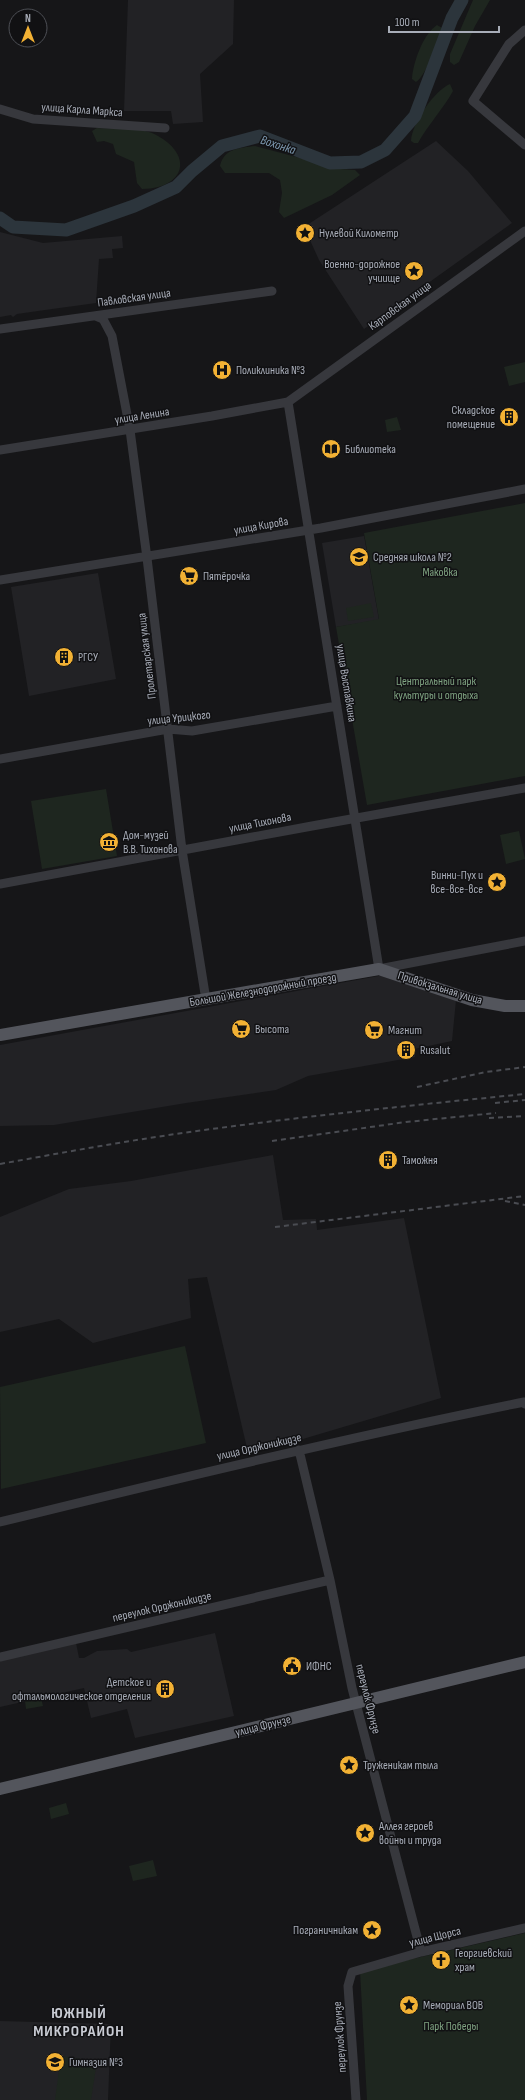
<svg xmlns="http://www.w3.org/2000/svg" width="525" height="2100" font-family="'Sofia Sans Condensed',sans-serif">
<rect width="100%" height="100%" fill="#161618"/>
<path fill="#222225" d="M128,0H234L233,44L200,74L203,122L173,124L171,111H124Z
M436,141L468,171L512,223L364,329L319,260L304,227Z
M0,232L43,243L122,236L123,248L112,249L113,258L99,259L96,303L45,310L17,314L13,317L11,315L0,317Z
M364,536L379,620L336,627L322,543Z
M98,573L116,679L29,696L11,587Z
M384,975L456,1000L452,1041L414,1049L415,1057L308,1076L276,1090L186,1103L54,1125L0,1126V1045Z
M273,1155L283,1220L316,1219L317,1230L404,1218L441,1398L286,1444L272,1448L270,1443L247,1448L207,1277L188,1279L191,1318L93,1343L59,1319L0,1332V1217L69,1189L131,1181Z
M215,1633L234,1716L135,1738L127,1709L91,1718L84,1688L0,1707V1661L76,1643L79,1658H84L97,1651L127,1649L131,1652Z
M0,2021L111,2024L108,2100H0Z"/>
<path fill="#1e261f" d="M473,0H490L475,26L459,62L454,65L450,62V54Z
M437,25L442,28C437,42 427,75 416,82L412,79C413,63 423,34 437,25Z
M450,84L453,91C443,109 428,125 418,143H414L411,141C412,123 434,91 450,84Z
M97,128C115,129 142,126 158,136C195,157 183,189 142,189L137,183L134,162L116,154L113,144L104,141L97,142L92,131Z
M255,146L341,169L355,170L360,175L332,195L284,218L279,212L282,193L280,180L269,173H225L220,166C224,148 240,148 255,146Z
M525,362V382L509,386L504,367Z
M397,417L401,430L387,432L385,420Z
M525,503V776L367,805L336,627L379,619L364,533Z
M371,603L374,617L348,621L346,608Z
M106,789L117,856L42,869L31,801Z
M519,831L525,859L506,864L500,835Z
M185,1346L206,1443L1,1489L0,1387Z
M41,1698L43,1706L26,1709L25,1701Z
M66,1803L69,1814L51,1819L49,1808Z
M153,1860L157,1876L133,1881L129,1866Z
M525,1933V2100H367L360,1971Z
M61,2056L97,2061L91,2100H55Z"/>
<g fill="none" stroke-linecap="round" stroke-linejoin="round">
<path stroke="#2c353c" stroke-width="13" d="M0,218L13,227L66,230L134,206L176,187L192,171L222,146L260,136L330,163L361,162L385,150L415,116L452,18L462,0"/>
<path stroke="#37383d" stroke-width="9" d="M525,30L509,44L473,101L525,145
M0,109L33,119L165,128
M96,316L103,319L112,336L130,430L147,558L182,850L206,1000
M0,329L272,291
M288,402L379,969L525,941
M0,450L212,416L288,402L525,231
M0,580L321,528L525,489
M0,759L168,729L192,731L337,706
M0,884L312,826L525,788
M299,1450L330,1580L352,1688L421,1952
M0,1522C174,1479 349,1437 524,1402L525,1404
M0,1657L330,1580
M356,2100L348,1986L352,1972L421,1952L525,1928"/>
<path stroke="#53555c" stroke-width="12" d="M0,1035L379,969L472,1000L505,1006H525
M0,1789L525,1662"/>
<path stroke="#4a4c52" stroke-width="2" stroke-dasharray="5 4" stroke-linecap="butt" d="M417,1087L486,1072L525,1067
M495,1103L525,1100
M489,1118L525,1116
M272,1141L406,1122L496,1113
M0,1164C66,1152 131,1140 197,1131C306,1116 415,1105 525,1094
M505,1201L525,1205
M275,1227L525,1196"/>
</g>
<defs>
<symbol id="sight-disc" viewBox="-11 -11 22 22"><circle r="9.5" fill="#f2b134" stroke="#111113"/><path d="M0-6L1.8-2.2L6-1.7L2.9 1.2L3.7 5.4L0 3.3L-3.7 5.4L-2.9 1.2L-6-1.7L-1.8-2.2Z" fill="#111"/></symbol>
<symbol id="hospital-disc" viewBox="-11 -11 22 22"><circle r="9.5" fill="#f2b134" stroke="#111113"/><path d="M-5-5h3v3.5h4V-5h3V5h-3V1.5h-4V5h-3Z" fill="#111"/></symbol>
<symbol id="building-disc" viewBox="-11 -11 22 22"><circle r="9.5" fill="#f2b134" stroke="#111113"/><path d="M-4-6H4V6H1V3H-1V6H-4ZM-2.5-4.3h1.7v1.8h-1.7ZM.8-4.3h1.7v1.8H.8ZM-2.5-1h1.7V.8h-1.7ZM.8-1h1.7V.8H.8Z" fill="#111"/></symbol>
<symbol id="library-disc" viewBox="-11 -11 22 22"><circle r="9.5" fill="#f2b134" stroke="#111113"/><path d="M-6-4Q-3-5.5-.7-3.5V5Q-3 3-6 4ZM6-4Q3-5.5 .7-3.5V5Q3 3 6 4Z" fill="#111"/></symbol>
<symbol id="school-disc" viewBox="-11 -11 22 22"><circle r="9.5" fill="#f2b134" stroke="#111113"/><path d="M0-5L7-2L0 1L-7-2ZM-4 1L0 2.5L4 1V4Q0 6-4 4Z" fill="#111"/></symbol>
<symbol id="supermarket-disc" viewBox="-11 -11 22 22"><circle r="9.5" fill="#f2b134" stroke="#111113"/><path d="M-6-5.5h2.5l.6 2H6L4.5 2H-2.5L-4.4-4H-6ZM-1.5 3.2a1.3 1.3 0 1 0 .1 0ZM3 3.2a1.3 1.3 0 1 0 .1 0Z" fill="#111"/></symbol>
<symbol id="museum-disc" viewBox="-11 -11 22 22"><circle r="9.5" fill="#f2b134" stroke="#111113"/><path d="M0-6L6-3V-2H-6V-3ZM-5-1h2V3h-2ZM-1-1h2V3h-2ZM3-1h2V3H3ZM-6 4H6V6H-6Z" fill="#111"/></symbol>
<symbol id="civic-disc" viewBox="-11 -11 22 22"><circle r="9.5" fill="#f2b134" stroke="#111113"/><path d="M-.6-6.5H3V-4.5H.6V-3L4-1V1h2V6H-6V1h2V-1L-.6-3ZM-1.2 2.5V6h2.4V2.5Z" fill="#111"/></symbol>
<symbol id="church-disc" viewBox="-11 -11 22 22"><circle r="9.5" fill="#f2b134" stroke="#111113"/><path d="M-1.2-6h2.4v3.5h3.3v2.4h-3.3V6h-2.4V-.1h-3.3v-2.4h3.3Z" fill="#111"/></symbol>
</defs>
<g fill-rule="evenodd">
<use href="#sight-disc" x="294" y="222" width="22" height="22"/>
<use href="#sight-disc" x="403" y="260" width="22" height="22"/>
<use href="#hospital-disc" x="211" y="359" width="22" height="22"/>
<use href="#building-disc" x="498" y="406" width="22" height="22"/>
<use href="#library-disc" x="320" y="438" width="22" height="22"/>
<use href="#school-disc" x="348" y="546" width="22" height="22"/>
<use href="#supermarket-disc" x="178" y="565" width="22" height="22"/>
<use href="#building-disc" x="53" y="646" width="22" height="22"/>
<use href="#museum-disc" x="98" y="831" width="22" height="22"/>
<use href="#sight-disc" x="486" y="871" width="22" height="22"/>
<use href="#supermarket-disc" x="230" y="1018" width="22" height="22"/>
<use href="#supermarket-disc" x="363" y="1019" width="22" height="22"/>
<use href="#building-disc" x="395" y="1039" width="22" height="22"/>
<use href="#building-disc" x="377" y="1149" width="22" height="22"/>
<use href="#civic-disc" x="281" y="1655" width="22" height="22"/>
<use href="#building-disc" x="154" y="1678" width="22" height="22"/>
<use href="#sight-disc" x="338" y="1754" width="22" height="22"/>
<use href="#sight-disc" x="354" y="1822" width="22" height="22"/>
<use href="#sight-disc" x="361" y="1919" width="22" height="22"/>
<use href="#church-disc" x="430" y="1949" width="22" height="22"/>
<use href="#sight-disc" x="398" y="1994" width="22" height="22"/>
<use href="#school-disc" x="44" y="2051" width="22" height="22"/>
</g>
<g text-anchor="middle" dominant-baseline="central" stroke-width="3" stroke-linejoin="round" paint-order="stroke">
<g font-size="12" fill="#a8adb8" stroke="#111113">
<text transform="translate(82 110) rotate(4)">улица Карла Маркса</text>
<text transform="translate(134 298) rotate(-8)">Павловская улица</text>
<text transform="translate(400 306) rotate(-36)">Карповская улица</text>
<text transform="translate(142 416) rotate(-9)">улица Ленина</text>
<text transform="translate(261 526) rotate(-10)">улица Кирова</text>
<text transform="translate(147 656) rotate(-97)">Пролетарская улица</text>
<text transform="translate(346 683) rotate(81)">улица Выставкина</text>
<text transform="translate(179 718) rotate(-6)">улица Урицкого</text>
<text transform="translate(260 823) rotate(-11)">улица Тихонова</text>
<text transform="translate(440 988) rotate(17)">Привокзальная улица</text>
<text transform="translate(263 990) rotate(-10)">Большой Железнодорожный проезд</text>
<text transform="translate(259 1447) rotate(-13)">улица Орджоникидзе</text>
<text transform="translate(162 1607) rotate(-13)">переулок Орджоникидзе</text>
<text transform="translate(368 1699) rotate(76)">переулок Фрунзе</text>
<text transform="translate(263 1726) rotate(-14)">улица Фрунзе</text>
<text transform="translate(435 1937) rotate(-14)">улица Щорса</text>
<text transform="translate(340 2037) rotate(-94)">переулок Фрунзе</text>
</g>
<g font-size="12" fill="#a8adb8" stroke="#111113" text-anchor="start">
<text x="319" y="233">Нулевой Километр</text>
<text x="400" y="264" text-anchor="end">Военно-дорожное<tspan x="400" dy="14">учиище</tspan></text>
<text x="236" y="370">Поликлиника №3</text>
<text x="495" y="410" text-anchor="end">Складское<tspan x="495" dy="14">помещение</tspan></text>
<text x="345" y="449">Библиотека</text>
<text x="373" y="557">Средняя школа №2</text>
<text x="203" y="576">Пятёрочка</text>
<text x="78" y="657">РГСУ</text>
<text x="123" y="835">Дом-музей<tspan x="123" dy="14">В.В. Тихонова</tspan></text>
<text x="483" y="875" text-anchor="end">Винни-Пух и<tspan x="483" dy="14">все-все-все</tspan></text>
<text x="255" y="1029">Высота</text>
<text x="388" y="1030">Магнит</text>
<text x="420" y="1050">Rusalut</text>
<text x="402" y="1160">Таможня</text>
<text x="306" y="1666">ИФНС</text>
<text x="151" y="1682" text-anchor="end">Детское и<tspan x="151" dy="14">офтальмологическое отделения</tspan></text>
<text x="363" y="1765">Труженикам тыла</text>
<text x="379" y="1826">Аллея героев<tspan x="379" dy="14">войны и труда</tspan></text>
<text x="358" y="1930" text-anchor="end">Пограничникам</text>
<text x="455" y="1953">Георгиевский<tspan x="455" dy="14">храм</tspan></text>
<text x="423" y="2005">Мемориал ВОВ</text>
<text x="69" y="2062">Гимназия №3</text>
</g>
<g font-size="12" fill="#7fa381" stroke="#111113">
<text x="440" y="572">Маковка</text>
<text x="436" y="681">Центральный парк<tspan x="436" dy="14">культуры и отдыха</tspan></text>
<text x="451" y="2026">Парк Победы</text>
</g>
<g font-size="13" font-style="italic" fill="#7f9bb3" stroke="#111113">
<text transform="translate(278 145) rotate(18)">Вохонка</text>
</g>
<g font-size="16" font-weight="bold" letter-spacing="1" fill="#c9ccd4" stroke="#111113">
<text x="79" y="2013">ЮЖНЫЙ<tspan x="79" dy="18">МИКРОРАЙОН</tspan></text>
</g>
</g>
<g transform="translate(28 28)"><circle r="19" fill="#111113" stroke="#4d4f55"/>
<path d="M0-3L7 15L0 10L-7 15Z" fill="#f2b134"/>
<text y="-6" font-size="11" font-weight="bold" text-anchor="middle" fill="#a8adb8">N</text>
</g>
<path d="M389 26v6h110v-6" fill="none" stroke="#a8adb8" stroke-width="2"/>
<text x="395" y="26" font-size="12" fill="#a8adb8" stroke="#111113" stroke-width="3" paint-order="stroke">100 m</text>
</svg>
